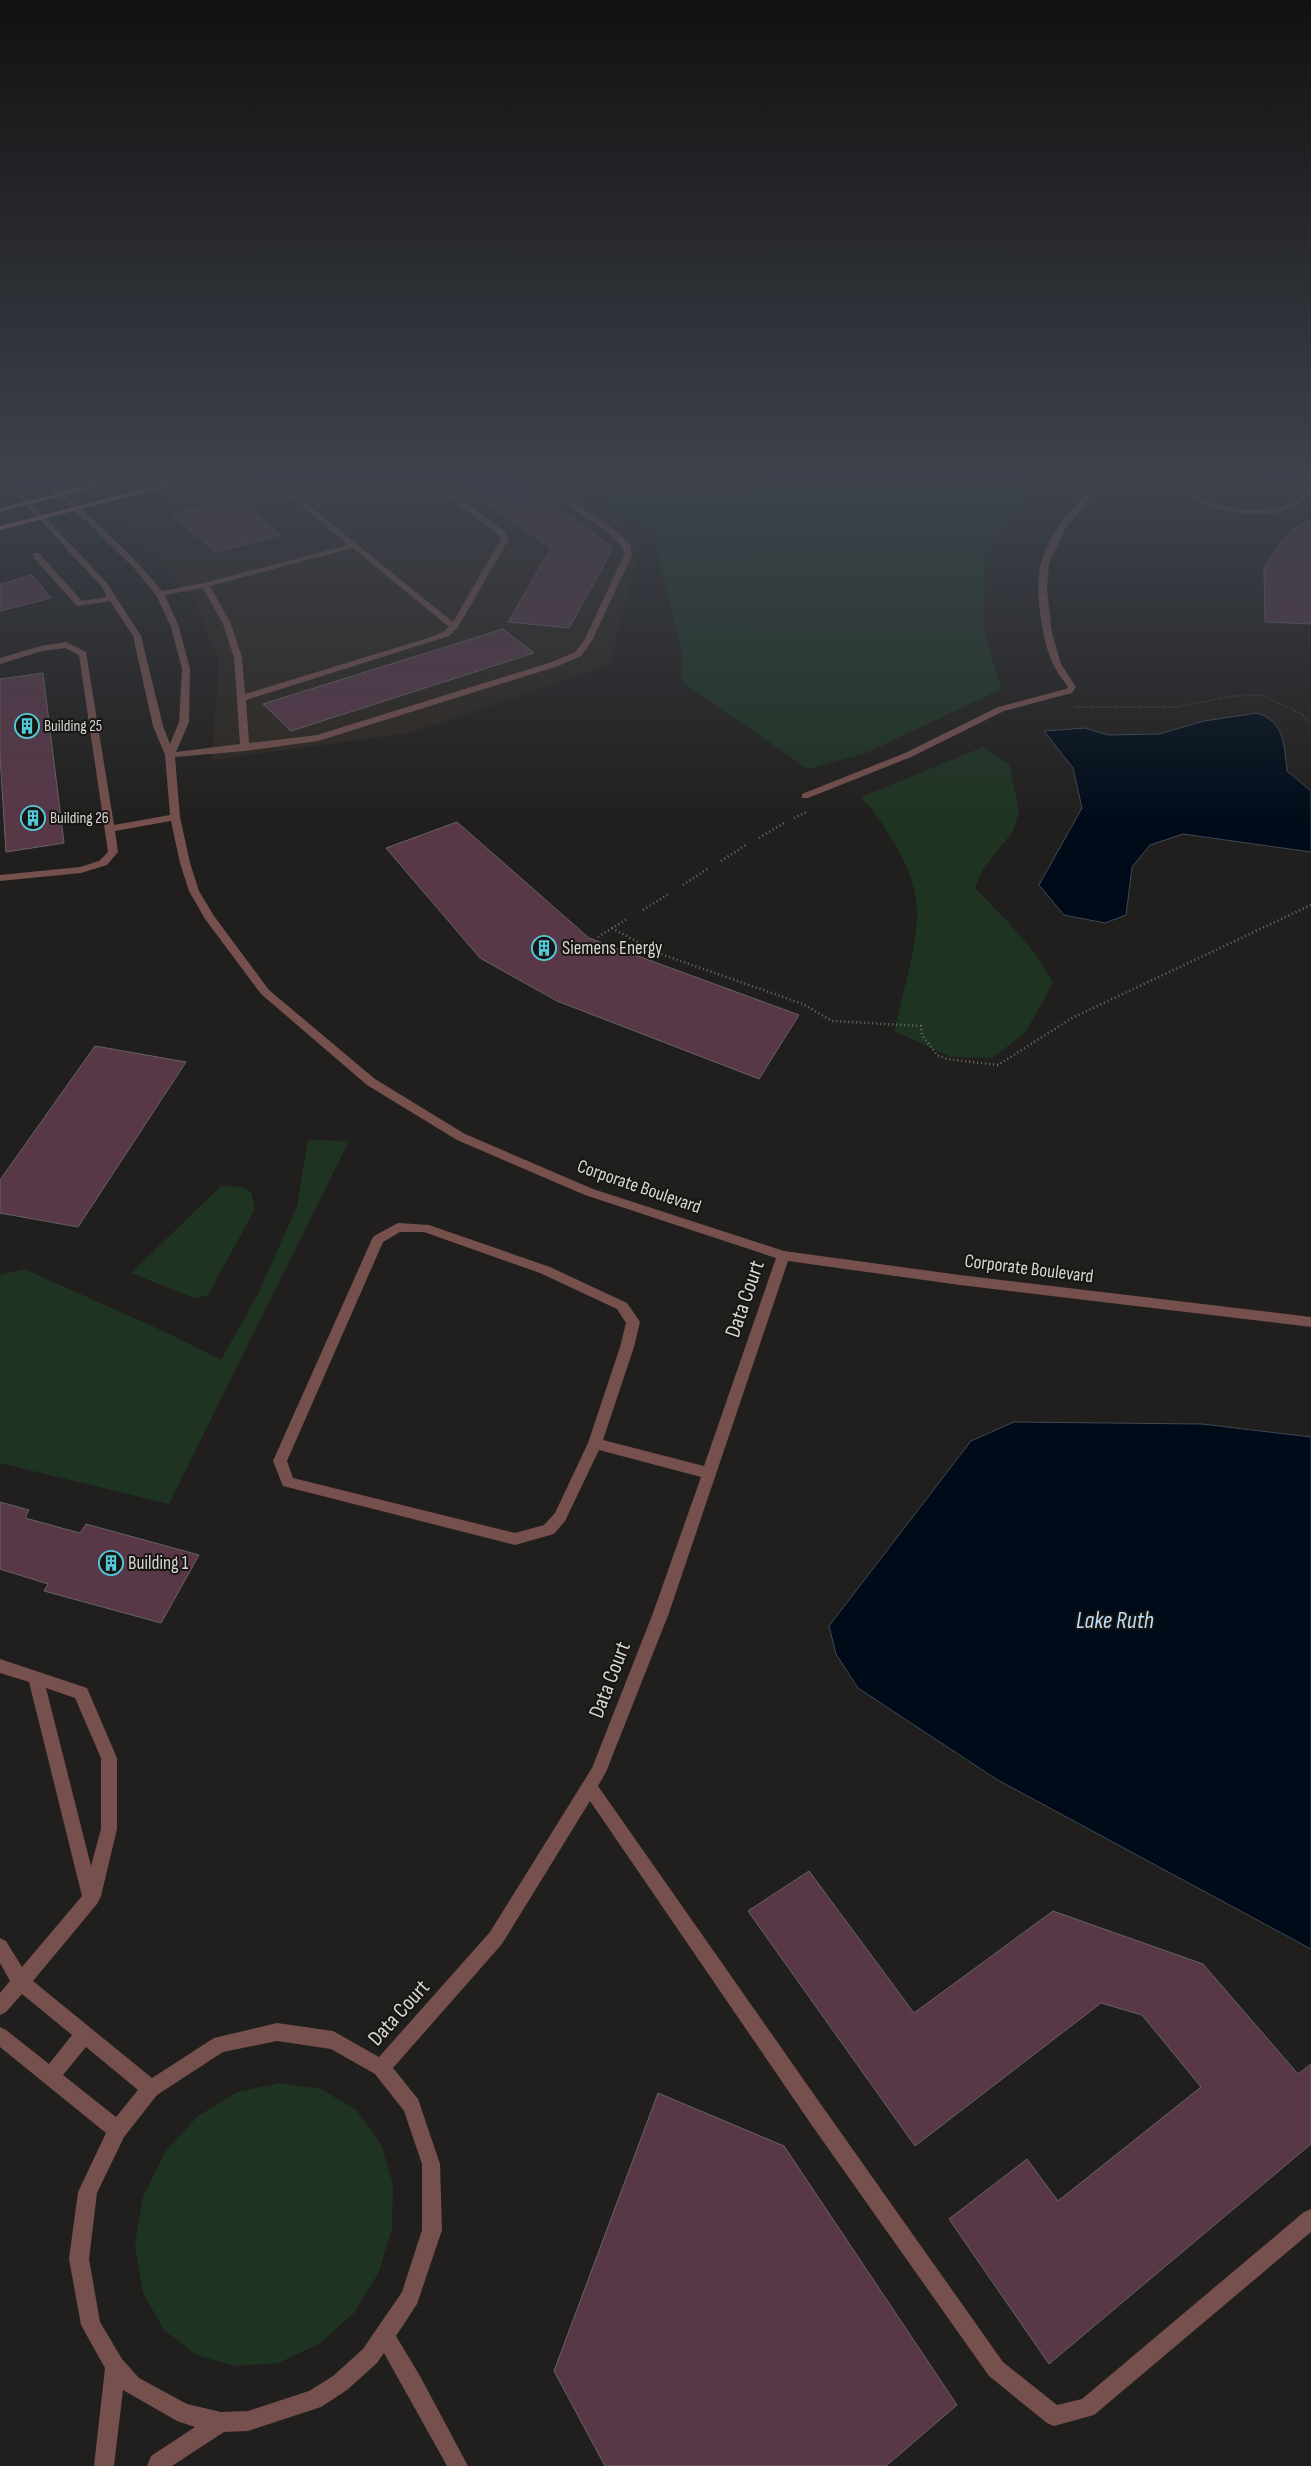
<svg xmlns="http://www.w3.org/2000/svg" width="1311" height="2466" font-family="'Sofia Sans Condensed',sans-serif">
<rect width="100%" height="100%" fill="#211f1d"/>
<path fill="#2c261f" d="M250,478H557L643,536L610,665L410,733L212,760L219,662L193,599L116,513Z"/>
<path fill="#312029" d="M0,478H94L0,502Z"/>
<path fill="#1e3322" d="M568,478H1049L1029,493L986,553L983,626L1001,689L866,753L808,769L682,682L681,651L653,534Z
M983,747L1009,764L1019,811L1013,831L983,869L975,888C1004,918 1033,945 1053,983L1025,1033L992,1058L951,1057L894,1031C903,995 914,956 917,919C920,876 888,828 861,797Z
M308,1140L349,1141L169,1504L0,1463V1275L24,1269L163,1331L221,1360L258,1294L297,1206Z
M221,1186L243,1187L251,1192L255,1209L208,1295L194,1298L131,1273Z
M280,2083L321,2089L356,2110L381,2144L393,2184L392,2228L379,2272L354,2313L319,2344L278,2363L235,2366L196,2355L164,2330L143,2293L135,2245L143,2197L165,2152L198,2116L237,2092Z"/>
<path fill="#000b19" stroke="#404851" d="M1257,713C1285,722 1284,745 1287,771L1311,791V852L1183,834L1150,845L1132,867L1126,915L1105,923L1064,915L1039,885L1082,808L1073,768L1044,731L1085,728L1108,735L1159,734L1204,721Z
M1014,1422L1202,1424L1311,1437V1949L996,1779L858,1688L836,1654L829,1626L971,1441Z"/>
<path fill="#583747" stroke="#666364" d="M448,478H516L613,548L569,628L508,622L551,548Z
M236,498L280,535L215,552L173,514Z
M1311,519V624L1265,622L1264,567L1291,530Z
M32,575L51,598L0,611V584Z
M503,629L534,653L291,731L263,704Z
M43,673L64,843L6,852L0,756V679Z
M457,822L589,938L799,1015L759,1079L557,1001L480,958L386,848Z
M95,1046L186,1062L78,1227L0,1213V1180Z
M0,1502L29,1510L25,1518L80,1533L86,1524L199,1555L161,1623L44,1591L48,1584L0,1569Z
M809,1871L914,2013L1053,1911L1203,1964L1298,2074L1311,2064V2144L1049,2364L949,2219L1027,2159L1058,2201L1201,2087L1142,2015L1101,2003L915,2146L748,1911Z
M658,2093L784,2146L957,2405L886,2466H605L554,2371Z"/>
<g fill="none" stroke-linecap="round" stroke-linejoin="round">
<path stroke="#72706e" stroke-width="2" stroke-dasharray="0.5 2.5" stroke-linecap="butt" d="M1075,707H1177L1233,696L1261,695L1302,714L1311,724"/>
<path stroke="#72706e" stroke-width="2.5" stroke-dasharray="1 3" stroke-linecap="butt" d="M794,818L807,812
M759,838L784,823
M721,861L746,845
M683,885L709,868
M643,910L670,893
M612,928L658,953L803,1004L832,1021L921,1026L922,1035L937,1055L947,1059L998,1065L1072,1018L1311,905
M598,937L627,919"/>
<path fill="#75504d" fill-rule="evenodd" d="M1,478H8L107,583L141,636L163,726L170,744L179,722L182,669L171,627L156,595L135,569L85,520L38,478H46C87,514 128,549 162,591L204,583L348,545L268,478H276L287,487L323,478H337L291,491L453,622L501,539L497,534L424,478H432L503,530L509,539L458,627L449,636L246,700L249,743L317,735L552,662L575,652L584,641L624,555L622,546L612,536L530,478H538L618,532L630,545L632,555L592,641L581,656L558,666L318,741L245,751L175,757L180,817L190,863L199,891L214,916L269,990L375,1079L465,1134L593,1189L784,1251L960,1275L1311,1317V1327L960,1285L788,1261L669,1613L606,1772L598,1786L827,2113L1003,2362L1057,2405L1082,2399L1304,2212L1311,2209V2232L1094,2415L1054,2426L1047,2423L989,2376L813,2127L590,1801L502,1944L393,2068L418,2099L440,2164L442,2230L417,2304L396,2336L420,2376L468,2466H447L384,2353L377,2363L347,2390L321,2407L248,2431L224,2432L172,2466H147L151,2456L195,2427L177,2421L123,2390L114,2466H94L105,2368L81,2325L69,2259L78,2192L106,2133L0,2047V2027L6,2030L49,2064L72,2035L22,1994L6,2012L0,2015V1993L10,1981L0,1963V1938L6,1941L22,1967L82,1896L29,1682L0,1673V1659L87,1688L117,1758V1829L101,1896L97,1904L33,1981L152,2078L214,2038L277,2023L333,2031L379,2057L490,1932L592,1768L653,1613L701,1477L599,1450L565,1521L554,1534L515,1545L283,1486L273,1461L372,1239L374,1236L398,1223L429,1225L550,1267L627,1303L640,1322L634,1347L603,1440L704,1466L776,1258L585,1195L457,1140L367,1085L261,994L205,919L189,891L180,863L171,821L115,831L118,852L107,865L81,873L0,881V875L80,867L99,861L108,852L79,655L65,648L42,651L0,664V658L41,646L66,642L86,652L114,825L170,815L165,755L153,726L133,636L110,601L77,606L33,557V553H39L82,601L107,597L101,586ZM353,548L449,627L443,632L428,638L245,694L242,657L231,624L210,586ZM203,588L223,624L234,657L240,744L176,752L189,722L190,669L179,627L165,595ZM400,1232H424L540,1273L617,1309L626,1323L620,1347L588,1443L555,1513L544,1525L515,1533L293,1478L287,1461L383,1242ZM46,1688L75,1698L101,1758V1829L91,1866ZM277,2041L331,2049L375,2074L404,2111L422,2164V2230L402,2292L363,2349L333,2376L309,2391L248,2411L221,2412L187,2404L139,2378L122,2359L100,2322L89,2259L97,2193L124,2137L157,2095L223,2052ZM86,2047L138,2090L116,2117L63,2075Z
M1105,478H1113L1091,497L1066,528L1049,563L1047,590L1052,633L1061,664L1076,687L1072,693L1004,711L911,757L808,798H802V794L905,753L998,707L1066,689L1068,687C1063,680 1057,672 1053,664C1042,641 1034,587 1041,563C1051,529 1078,499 1105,478Z
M1178,478H1185C1186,481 1188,486 1190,489C1207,510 1275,517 1296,500C1299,498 1301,494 1303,491L1296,478H1303L1311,491C1308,495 1305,500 1301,503C1277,523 1206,514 1184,492C1181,489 1179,483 1178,478Z"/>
<path fill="#cb7f7a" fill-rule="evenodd" d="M118,478H132L0,512V508Z
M187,478H200L0,530V526Z"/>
</g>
<linearGradient id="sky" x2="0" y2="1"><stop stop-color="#121110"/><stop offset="0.58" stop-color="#3d424c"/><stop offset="1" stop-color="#3d424c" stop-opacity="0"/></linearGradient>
<rect width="1311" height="824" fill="url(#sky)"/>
<defs>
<symbol id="building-ring" viewBox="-11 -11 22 22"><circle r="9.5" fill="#181613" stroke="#53cadc" stroke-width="1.5"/><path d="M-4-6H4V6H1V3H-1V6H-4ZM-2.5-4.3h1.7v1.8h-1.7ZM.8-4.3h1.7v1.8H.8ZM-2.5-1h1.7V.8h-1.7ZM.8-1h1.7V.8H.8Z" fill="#53cadc"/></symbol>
</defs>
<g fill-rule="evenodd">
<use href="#building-ring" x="13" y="712" width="28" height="28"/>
<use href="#building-ring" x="19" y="804" width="28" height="28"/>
<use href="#building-ring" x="530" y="934" width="28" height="28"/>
<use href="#building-ring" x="97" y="1549" width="28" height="28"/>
</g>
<g text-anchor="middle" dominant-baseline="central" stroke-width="4" stroke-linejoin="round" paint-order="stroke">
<g font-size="16" fill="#d7d6d4" stroke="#181613" text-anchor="start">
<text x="44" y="726">Building 25</text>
<text x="50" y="818">Building 26</text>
</g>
<g font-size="19" fill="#d7d6d4" stroke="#181613" text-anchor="start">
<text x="562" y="948">Siemens Energy</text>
<text x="128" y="1563">Building 1</text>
</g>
<g font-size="19" fill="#d7d6d4" stroke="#181613">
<text transform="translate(639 1187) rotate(19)">Corporate Boulevard</text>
<text transform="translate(1029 1269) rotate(7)">Corporate Boulevard</text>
</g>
<g font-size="22" fill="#d7d6d4" stroke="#181613">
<text transform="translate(745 1299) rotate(-71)">Data Court</text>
<text transform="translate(610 1680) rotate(-69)">Data Court</text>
<text transform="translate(399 2013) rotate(-48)">Data Court</text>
</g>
<g font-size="24" font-style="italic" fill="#bddef7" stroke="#181613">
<text x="1115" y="1620">Lake Ruth</text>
</g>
</g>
</svg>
